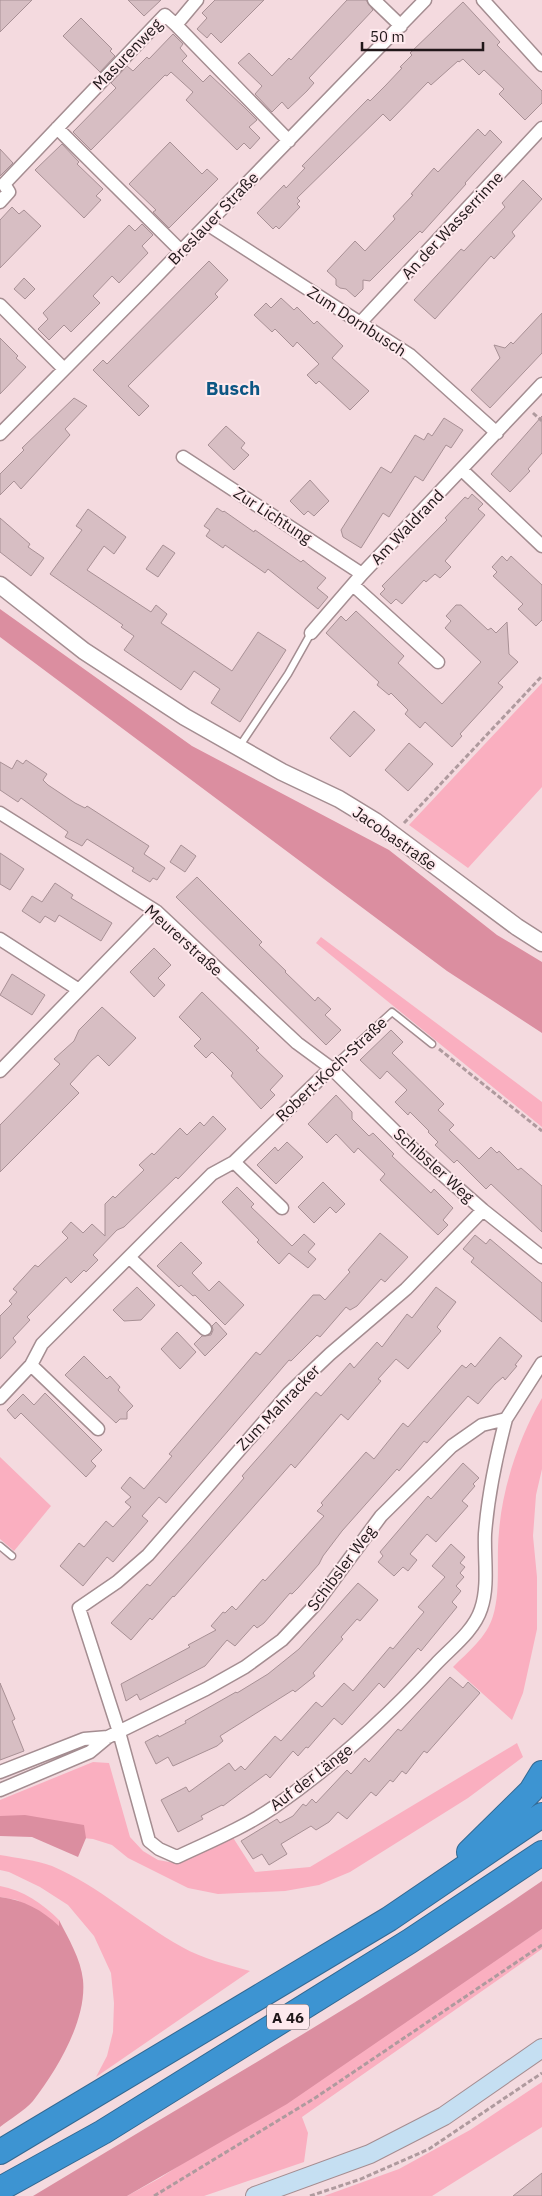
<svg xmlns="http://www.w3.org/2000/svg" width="542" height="2196" font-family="'IBM Plex Sans',sans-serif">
<rect width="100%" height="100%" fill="#f4dadf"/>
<path fill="#faafc0" d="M542,683V787L468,868L409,825Z
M321,937L542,1102V1127L316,943Z
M542,1398V1469L536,1495L533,1536L537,1577V1629L523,1693L512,1720L453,1667C468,1652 487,1637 493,1616C501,1590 496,1559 499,1532C502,1488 520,1435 542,1398Z
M0,1457L51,1506L14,1551L0,1539Z
M517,1743L523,1757L468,1798L350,1872L319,1885L285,1891L218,1894L188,1888L128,1858L112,1845L93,1839L73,1837L0,1818V1800L93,1762L109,1763L130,1837L143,1851L158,1860L175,1863L232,1836L255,1872L310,1867Z
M0,1855C17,1858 36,1860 52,1866C99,1886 137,1922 182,1947C203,1959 226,1964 250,1971L96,2077L107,2056L113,2032L114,2003L111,1973L94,1936L68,1905L40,1887L9,1872L0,1870Z
M0,1886C23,1890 43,1904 59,1920L60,1927L17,1900L0,1897Z
M542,1929V1949L302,2117L308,2133L304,2162L204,2196H127L160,2178Z
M542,2082V2127L432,2196H324L399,2169L470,2130Z"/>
<path fill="#db8ea0" d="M0,609L192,746L389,850L497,935L542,962V1033L447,971L0,637Z
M25,1815L84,1825L86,1838L78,1857L32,1837L0,1836V1816Z
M542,1881V1929L287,2104L127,2196H33C204,2092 378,1994 542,1881Z
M0,1897C24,1900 42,1910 59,1926V1920C68,1938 81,1959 83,1980C87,2020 57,2070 33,2101C24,2111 10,2119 0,2127Z"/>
<path fill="#d7bec3" stroke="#a89095" d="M0,0H32L0,32Z
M128,0H161L144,16Z
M215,0H264L221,43L211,33L207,38L197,29L207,18L202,13Z
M347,0H366L373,10L309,78L314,83L307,91L288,109L282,102L272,112L255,94L262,86L238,63L249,53L272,76L289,58L291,60Z
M463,2L500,42L497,45L542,91V103L525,120L499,94L504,89L484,70L479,75L463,59L459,62L458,61L431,85L428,82L390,121L383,114L297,198L300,201L297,204L300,207L279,229L276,226L273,229L257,213L284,185L286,188L305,168L302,166L368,99L370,101L386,85L402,68L400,67L412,55L410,53Z
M81,18L112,49L110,51L115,56L100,72L63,36Z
M173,34L183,44L180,48L187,56L182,61L203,82L210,75L243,106L257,120L249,127L260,138L250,149L244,143L237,150L186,100L193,92L171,72L167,76L165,75L91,150L73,132L116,88L111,83L127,66L133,71L147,57L149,59Z
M478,129L485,136L490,130L502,142L465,183L466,184L422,233L420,231L370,281L363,280V289L355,297L346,289L340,288L336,285V279L327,271L355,241L365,251L395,219L393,216L413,195L411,194L434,168L438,172Z
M170,142L202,174L207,169L218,179L169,228L153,212L156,210L129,184Z
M62,144L79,162L77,164L103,189L96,196L101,200L84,218L35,170Z
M0,149L13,163L0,176Z
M523,180L542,199L512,232L515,236L494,259L491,256L435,319L414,300L461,249L464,251L505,207L502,203Z
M12,207L19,214L24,210L41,226L0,268V220Z
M142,224L153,235L142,246L148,253L119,283L112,276L93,296L100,303L71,332L64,325L49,340L38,329L48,319L43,313L129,225L135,231Z
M209,261L228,280L215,294L218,297L128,386L149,406L139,416L93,370L103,360L107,364Z
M24,278L35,289L25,299L14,289Z
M281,298L294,310L297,307L314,324L317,321L343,346L332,358L369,391L350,410L319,381L316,384L307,375L319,364L297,342L293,347L275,329L272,332L254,315L266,303L271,308Z
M542,313V353L490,408L471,390L500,358L494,345L505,348L511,342L513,344Z
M0,338L18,356L16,358L26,367L0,394Z
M74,398L87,406L65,429L70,435L21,489L14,481L0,495V474L24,450L22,448Z
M542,416V453L528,469L530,471L510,492L491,474Z
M444,418L463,430L451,448L446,445L423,481L415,476L389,517L383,513L361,548L343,537L341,530L381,467L391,473L415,435L424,440L428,433L432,436Z
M226,426L245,443L241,448L249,455L234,470L208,445Z
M310,480L329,501L314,516L308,511L304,515L290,501Z
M472,494L483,504L478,509L485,515L445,561L451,567L440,578L435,574L426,582L424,580L402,604L396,599L391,604L380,594L385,589L382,586L447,520L445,518L465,497L468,499Z
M217,508L223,512L224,511L254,532L255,530L301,562L303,560L314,569L326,578L317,588L328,597L318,609L268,569L265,573L225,545L223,548L206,536L210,530L204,526Z
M88,509L126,537L114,554L104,546L87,570L151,612L156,605L167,614L161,623L232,671L258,632L286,650L240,722L211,703L220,689L194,671L181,690L124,650L134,636L121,627L123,625L50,574L82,530L76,526Z
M0,518L30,544L28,547L44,558L31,576L0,552Z
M163,545L175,553L158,577L146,569Z
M502,556L507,561L511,556L542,585V620L536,626L518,609L523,604L493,576L497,572L492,567Z
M456,605H461L488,630L491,628L496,633L507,622L509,654L518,662L498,683L503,687L460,734L462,736L452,747L425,722L420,728L405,714L408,710L391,693L389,695L377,685L379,682L326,633L341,616L346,621L356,611L404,656L398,663L442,704L481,662L445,628L451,621L446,616Z
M354,711L375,730L350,757L330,738Z
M409,743L433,764L408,791L385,770Z
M17,760L23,764L26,760L47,774L43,780L48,785L75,803L85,808L87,806L149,846L144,854L165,868L157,880L153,878L150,882L132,871L134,868L87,839L82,846L65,837L68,832L21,798L18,802L0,790V762L12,769Z
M181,845L196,856L185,872L170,862Z
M0,853L24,869L10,890L0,884Z
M197,877L262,942L259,945L286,971L285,972L315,1001L318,997L331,1009L325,1015L341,1030L326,1045L176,897Z
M55,883L73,895L71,898L112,923L101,941L59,915L55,922L45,916L40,923L22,911L32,896L42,902Z
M154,948L171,965L158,978L165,985L154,997L130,972Z
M12,974L45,995L32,1015L0,995Z
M202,992L259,1048L256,1050L283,1076L270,1090L275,1095L261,1109L231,1076L233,1073L212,1052L206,1058L194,1046L201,1039L179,1017Z
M102,1007L136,1038L109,1066L98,1055L92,1060L70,1084L79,1093L0,1172V1125L60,1064L54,1059L74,1041L79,1030Z
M391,1030L403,1042L392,1053L444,1104L438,1110L454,1125L449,1130L479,1159L491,1147L497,1153L499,1151L518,1170L521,1168L542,1186V1232L491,1184L486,1189L457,1160L454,1163L435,1145L438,1142L428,1132L429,1131L410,1112L408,1115L395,1102L407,1090L387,1071L380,1079L360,1060Z
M336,1095L352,1112V1119L369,1136L373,1133L394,1154L392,1156L431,1193L434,1189L453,1208L443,1220L448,1225L438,1235L380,1180L385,1174L358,1148L354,1153L336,1134L327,1143L308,1124Z
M213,1116L226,1129L178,1179L176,1177L124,1227L117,1230L93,1255L98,1260L86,1272L84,1270L71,1283L66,1277L27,1317L30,1320L13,1338L16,1342L0,1359V1316L12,1304L9,1301L17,1292L13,1289L35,1265L38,1267L68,1238L62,1232L71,1222L83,1233L92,1224L105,1236V1204L113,1196L115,1198L144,1170L139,1165L152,1153L154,1155L180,1128L187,1135L200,1122L204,1126Z
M287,1142L303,1157L276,1184L257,1165L275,1147L278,1151Z
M323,1182L345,1204L336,1213L330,1207L314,1223L298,1207Z
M237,1187L254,1204L251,1207L292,1246L304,1234L315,1244L308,1252L316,1259L308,1268L289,1253L279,1264L257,1242L259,1240L222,1202Z
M380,1233L408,1257L385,1282L381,1279L357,1306L350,1310L346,1307L320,1337L317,1335L291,1361L289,1360L166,1503L159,1497L142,1516L148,1521L113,1562L107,1557L83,1586L60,1566L79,1543L84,1547L106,1521L113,1527L131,1507L125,1502L131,1497L121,1488L130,1477L144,1489L172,1456L169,1454L256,1352L260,1355L313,1295H320L325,1300L350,1272L348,1270Z
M475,1235L486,1244L490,1239L542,1283V1322L471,1262L474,1258L463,1249Z
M181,1242L202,1263L192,1273L209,1291L219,1281L244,1305L225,1325L195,1295L193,1296L181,1285L179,1287L157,1266Z
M137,1287L155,1305L141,1320L124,1321L113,1310Z
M436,1287L456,1302L437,1327L441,1331L408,1369L396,1359L378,1379L381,1381L348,1420L341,1414L295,1468L291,1464L174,1597L173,1596L152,1620L150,1618L131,1640L111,1623L147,1584L150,1586L190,1541L244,1478L242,1476L316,1392L321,1396L350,1363L354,1368L377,1342L382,1347L407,1314L412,1318Z
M216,1322L227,1334L205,1356L194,1344L202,1336L211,1335L213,1330L212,1326Z
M177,1332L196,1352L180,1369L161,1349Z
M500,1337L522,1356L515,1365L517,1366L505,1380L503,1377L495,1384L478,1404L468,1396L427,1443L424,1441L399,1471L397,1469L342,1531L323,1556L319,1564L298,1588L292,1594L290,1593L264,1623L257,1628L254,1625L235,1646L227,1640L205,1666L140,1700L137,1694L126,1701L121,1684L190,1647L188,1645L216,1630L211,1626L223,1612L225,1613L232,1606L236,1610L263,1579L265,1581L324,1516L317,1511L323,1505L321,1503L366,1452L374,1459L403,1423L408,1427L462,1365L466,1368L471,1363L475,1367Z
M84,1356L107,1379L110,1376L120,1387L118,1390L133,1406L127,1412V1419H120L116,1423L65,1375Z
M45,1393L102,1450L91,1461L96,1466L86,1477L21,1413L15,1419L7,1410L23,1394L34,1405Z
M463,1463L479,1478L473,1484L475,1486L462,1501L468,1506L436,1542L427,1534L410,1554L417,1560L408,1571L403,1567L394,1576L378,1562L383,1556L380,1552L428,1496L431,1499Z
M451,1544L465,1557L460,1563L465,1567L460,1573L464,1577L456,1586L461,1591L452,1602L457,1607L421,1651L418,1648L384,1688L379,1683L342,1725L334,1718L308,1748L306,1747L298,1756L293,1751L270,1778L266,1774L223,1806L222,1805L201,1816L203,1819L178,1832L161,1800L186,1787L189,1792L229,1763L235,1771L241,1766L245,1770L275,1736L281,1741L316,1702L322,1707L344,1683L353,1691L390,1647L393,1649L424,1612L418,1607L445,1577L432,1566Z
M358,1583L378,1600L360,1621L357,1619L341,1637L343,1639L313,1673L315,1676L295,1692L293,1690L220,1736L223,1741L217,1746L173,1766L168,1757L156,1764L145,1742L158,1735L159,1737L186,1723L185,1721L236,1692L237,1693L268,1674L299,1649Z
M450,1677L463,1688L468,1682L480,1693L427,1753L424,1751L406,1774L402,1771L393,1782L390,1780L376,1796L371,1792L347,1819L338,1812L329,1822L316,1830L311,1826L281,1844L287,1854L269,1865L262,1854L253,1859L241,1841L277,1819L280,1823L293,1816L303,1804L306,1806L312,1799L316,1803L347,1770L351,1774L365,1758L369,1762L398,1729L401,1731Z
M0,1683L15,1719L12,1721L24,1751L0,1760Z
M542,2173V2196H513Z"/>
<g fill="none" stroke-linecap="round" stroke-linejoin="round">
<defs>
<path id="service" d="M239,747L288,674L311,633
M331,1068L392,1012L432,1044
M0,1546L12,1556"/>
<path id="minor" d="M374,0L401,26
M483,0L542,65
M176,25L289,141
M57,128L181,251
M0,202L9,192L4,184L165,15L176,25L197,0
M207,224L410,355L497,433
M0,305L64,369
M361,322L542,128
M0,434L144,289L425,0
M183,457L362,574
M462,470L542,546
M353,585L438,662
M311,633L362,574L542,384
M0,813L156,911L297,1043L331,1068L411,1147L483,1210L542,1257
M0,939L79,990
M0,1071L156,911
M234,1162L282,1208
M483,1210L406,1289L330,1354L289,1393L148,1555L117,1582L79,1608L119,1732L149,1841L159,1849L177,1857C209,1842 245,1827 274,1807C333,1766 387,1717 436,1664C451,1648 474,1631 481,1609C489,1586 484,1558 485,1534C488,1495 496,1457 506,1419
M130,1258L205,1329
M31,1365L98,1429
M0,1398L31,1365L42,1344L212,1174L234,1162L331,1068
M0,1772L84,1739L108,1737
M0,1790L90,1752L108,1737L206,1689L245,1667L282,1640L316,1604L381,1516L452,1446L482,1425L506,1419L542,1363"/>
<path id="tertiary" d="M0,585L84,651L185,717L282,772L339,799L375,821L517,927L542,943"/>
<path id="secondary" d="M255,2196L370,2154L444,2116L542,2048"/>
<path id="motorway" d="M469,1852L531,1791L542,1773
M0,2152L389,1919L542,1815
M0,2189L103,2132L410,1941L542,1853"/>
</defs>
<use href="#service" stroke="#a48d91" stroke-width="9"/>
<use href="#minor" stroke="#a48d91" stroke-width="15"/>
<use href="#tertiary" stroke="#a48d91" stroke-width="19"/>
<use href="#secondary" stroke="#a48d91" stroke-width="20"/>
<use href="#motorway" stroke="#336891" stroke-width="26"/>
<path stroke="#af9a9e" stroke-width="3" stroke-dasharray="5 2.5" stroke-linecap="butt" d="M533,413L542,421
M404,823L542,676
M439,1049L542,1131
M154,2196L315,2098L542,1945
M310,2196L361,2179L429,2149L542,2073"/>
<use href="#service" stroke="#fff" stroke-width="6"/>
<use href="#minor" stroke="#fff" stroke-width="12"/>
<use href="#tertiary" stroke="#fff" stroke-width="16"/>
<use href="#secondary" stroke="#c5dff2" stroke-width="18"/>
<use href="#motorway" stroke="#3d94d2" stroke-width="24"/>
</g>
<g text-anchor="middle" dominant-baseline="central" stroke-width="4" stroke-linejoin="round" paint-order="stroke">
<rect fill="#fee9ed" stroke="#635659" stroke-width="1" x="267" y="2004.5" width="42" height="25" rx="4"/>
<g font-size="15" font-weight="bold" fill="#201719">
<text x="288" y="2017">A 46</text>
</g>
<g font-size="16" fill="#201719" stroke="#fee9ed">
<text transform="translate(127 54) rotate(-46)">Masurenweg</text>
<text transform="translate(213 218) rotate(-46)">Breslauer Straße</text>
<text transform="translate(452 225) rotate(-47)">An der Wasserrinne</text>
<text transform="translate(357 321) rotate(33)">Zum Dornbusch</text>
<text transform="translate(273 515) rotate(33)">Zur Lichtung</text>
<text transform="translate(407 527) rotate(-46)">Am Waldrand</text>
<text transform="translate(395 838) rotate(35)">Jacobastraße</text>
<text transform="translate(184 940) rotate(42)">Meurerstraße</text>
<text transform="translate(331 1069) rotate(-43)">Robert-Koch-Straße</text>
<text transform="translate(434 1165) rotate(42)">Schibsler Weg</text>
<text transform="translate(278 1407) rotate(-46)">Zum Mahracker</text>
<text transform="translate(341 1568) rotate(-53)">Schibsler Weg</text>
<text transform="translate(311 1777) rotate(-37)">Auf der Länge</text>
</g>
<g font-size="19" font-weight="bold" fill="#0c5683" stroke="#fee9ed">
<text x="233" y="388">Busch</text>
</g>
</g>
<path d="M362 42v8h121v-8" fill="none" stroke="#201719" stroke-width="2.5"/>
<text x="370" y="42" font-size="15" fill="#201719" stroke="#fee9ed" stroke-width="4" paint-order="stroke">50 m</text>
</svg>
